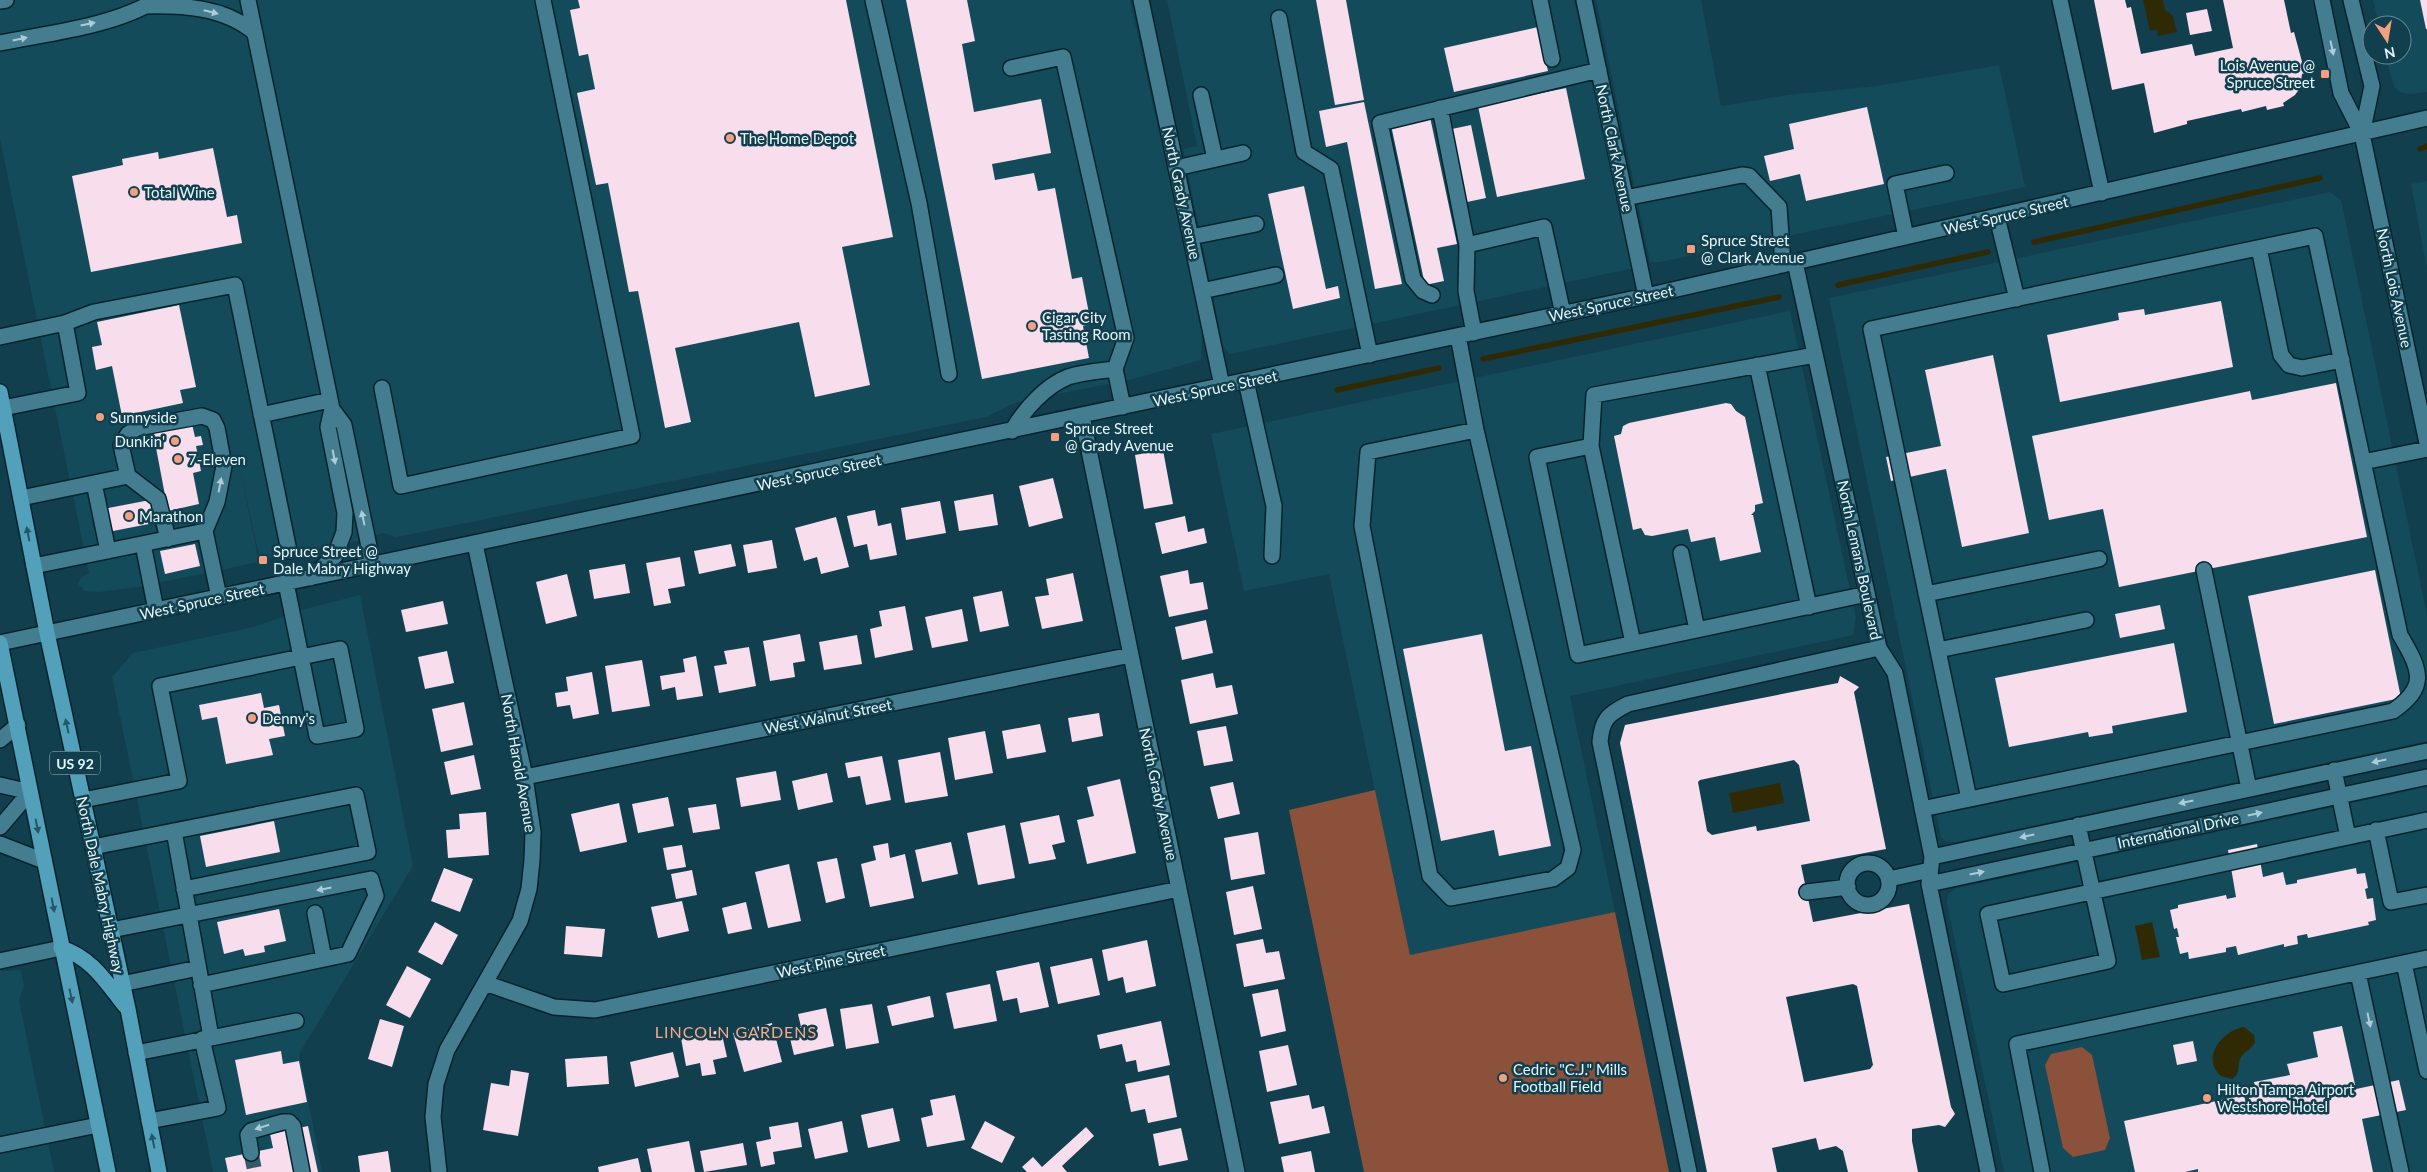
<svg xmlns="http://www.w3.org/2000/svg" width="2427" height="1172" font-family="Lato,sans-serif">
<rect width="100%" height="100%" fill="#123f4d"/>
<path fill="#134b5a" d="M0,0H1130L1202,328L1201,360L1129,380L1017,402L986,417L402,536L396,537L383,533L358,541L260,560L240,469L259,562L138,587L99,592L85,591L78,584L82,577L89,574L0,139Z
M1167,0H1574L1634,268L1230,354L1223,346L1183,149L1197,146Z
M1596,0H1701L1721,106L1787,95L1877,86L1999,65L2025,187L1660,262H1650Z
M2373,0H2427V92L2409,94L2400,92L2394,87L2385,55H2402V25H2379Z
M2427,181V269L2411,184Z
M2330,192L2341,200L2343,209L2427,615V741L1956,842L1946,841L1941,837L1829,298Z
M1790,311L1856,618L1853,635L1570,696L1615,912L1410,956L1329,574L1244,591L1211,434Z
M360,595L413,866L299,1054L322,1172H213L112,677L133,653L254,627L305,609Z
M2427,787V1172H2004L1947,904L1948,894L1957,888Z
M21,970L24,986L19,1000L54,1172H0V971Z"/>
<path fill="#8b513b" d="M1375,790L1410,955L1615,912L1669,1172H1364L1289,810Z
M2082,1047L2092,1055L2110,1138L2105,1150L2073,1157L2063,1148L2045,1065L2051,1054Z"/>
<path fill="#2f2a03" d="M2143,0H2163L2165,10L2173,16L2177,32L2158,36L2157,29L2150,31Z
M1780,783L1784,803L1733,813L1729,793Z
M2152,922L2160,957L2142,960L2135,926Z
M2244,1027L2254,1035L2255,1042C2252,1049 2245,1051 2241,1057C2236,1066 2242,1072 2232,1079L2221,1076C2200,1058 2223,1030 2244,1027Z"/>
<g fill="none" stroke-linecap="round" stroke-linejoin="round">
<path stroke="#2f2a03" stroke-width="5.5" d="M2420,149L2427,146
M2034,242L2320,178
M1838,285L1988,252
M1483,359L1779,297
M1337,390L1439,368"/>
</g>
<path fill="#f8dded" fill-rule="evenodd" d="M578,0H846L893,237L842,247L870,385L815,397L799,322L675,348L691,422L665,428L638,291L629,292L608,183L596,185L577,93L595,89L588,54L579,56L570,10L580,8Z
M906,0H967L975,41L962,44L974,112L1041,99L1051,153L992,164L995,180L1034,173L1038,191L1055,188L1072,279L1082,277L1091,324L1083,326L1089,358L982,379Z
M1316,0H1346L1364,100L1335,105Z
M2094,0H2125L2127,8L2131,7L2141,54L2192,44L2195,56L2233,48L2223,0H2284L2291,33L2294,32L2305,73L2302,74L2300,88L2295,95L2283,103L2284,106L2267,110L2266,106L2242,112L2241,109L2187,121V124L2154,133L2144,83L2112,90Z
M2420,0H2427V29H2426Z
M2207,9L2212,31L2190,35L2186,13Z
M1538,27L1548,71L1454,92L1444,48Z
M1566,88L1585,179L1497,197L1478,106Z
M1364,102L1402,284L1375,289L1347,142L1326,147L1319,111Z
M1867,107L1884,184L1806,201L1800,174L1770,181L1764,156L1794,149L1789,124Z
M1430,117L1457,244L1437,248L1444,281L1425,285L1391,125Z
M1471,125L1486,198L1467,202L1452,129Z
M213,148L227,217L237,215L242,243L91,272L72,176L123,165L122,159L158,152L159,159Z
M1304,186L1326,289L1338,286L1340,298L1293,309L1268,194Z
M2221,301L2233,367L2060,402L2047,335L2119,320L2118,313L2144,309L2145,315Z
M179,305L196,387L180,390L183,403L122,416L112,366L96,370L92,347L102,345L97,322Z
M1993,355L2029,533L1962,547L1946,469L1891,481L1886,457L1941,446L1925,370Z
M2336,383L2367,537L2119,587L2103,509L2049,520L2032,436L2250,391L2252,400Z
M1726,403L1731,404L1736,411L1745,417L1763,503L1755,505V511L1751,515H1753L1761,552L1720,561L1715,537L1691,542L1688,529L1652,536L1645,535L1641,528L1633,530L1614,436L1621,434L1623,426L1629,423Z
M192,424L195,437L201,436L203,445L196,446L201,471L193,473L199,504L168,511L153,432Z
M1163,450L1173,504L1144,509L1135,455Z
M1053,478L1063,518L1029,527L1019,486Z
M993,494L998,525L959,531L954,501Z
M150,500L154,523L108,532L103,509Z
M940,501L946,533L906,540L901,508Z
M875,510L878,526L891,523L897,555L870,560L867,544L854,547L847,516Z
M1185,516L1188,532L1204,528L1207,543L1162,554L1155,523Z
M836,517L849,567L821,574L817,557L804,561L795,528Z
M772,540L777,568L748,573L743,545Z
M195,544L200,566L165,574L160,551Z
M731,544L736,566L699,574L694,551Z
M680,557L685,586L668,589L671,603L654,606L646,563Z
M625,564L630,593L594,599L589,570Z
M1188,570L1190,584L1203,582L1208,609L1169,617L1160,576Z
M2375,570L2401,698L2274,724L2248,596Z
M1073,573L1083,621L1042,629L1035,597L1049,595L1046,579Z
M567,574L577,616L546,624L536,582Z
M1002,591L1009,626L980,632L973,597Z
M443,601L448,624L406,632L401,610Z
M2160,605L2165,629L2120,638L2115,614Z
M905,606L913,650L875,658L870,629L882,626L879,611Z
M962,609L968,641L932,648L925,617Z
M1206,620L1213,653L1182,660L1175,627Z
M800,634L805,661L793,663L795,677L770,681L763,641Z
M1482,634L1505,751L1531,746L1551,846L1499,856L1494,830L1441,841L1403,649Z
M857,635L862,664L824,670L819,642Z
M2174,643L2187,712L2112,726L2113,733L2089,737L2088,732L2009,747L1995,678Z
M749,647L756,686L719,693L714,666L727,664L724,651Z
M447,651L454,683L425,689L418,657Z
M696,656L703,696L677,700L675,687L662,690L660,676L685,672L683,659Z
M642,660L650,706L612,712L605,666Z
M592,672L599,714L573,719L570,705L557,707L555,693L568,691L566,677Z
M1213,673L1216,688L1232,685L1238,714L1190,724L1181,680Z
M1840,676L1859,687L1854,692L1886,849L1801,865L1813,922L1909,904L1951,1107L1955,1114L1945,1127L1939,1125L1912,1129V1141L1918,1172H1848L1843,1151L1836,1146L1819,1150L1816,1138L1772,1148L1777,1172H1707L1620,743L1625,725L1838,683ZM1794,760L1799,765L1810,821L1757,831L1756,826L1712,835L1707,831L1698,782L1700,780ZM1853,984L1857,986L1873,1065L1870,1069L1804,1082L1786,997Z
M261,693L264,708L279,705L285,736L269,739L273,755L226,764L217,717L202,720L199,705Z
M464,702L473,745L441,752L432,709Z
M1099,713L1103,736L1072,742L1068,718Z
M1040,724L1046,752L1007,759L1002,731Z
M1226,726L1233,761L1204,766L1197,731Z
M985,731L993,773L955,780L948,738Z
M940,752L948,796L905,803L898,760Z
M474,755L481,789L451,795L444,762Z
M882,756L891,800L866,805L860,776L848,778L845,763Z
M776,771L781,800L741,807L736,778Z
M827,773L833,802L798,810L792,781Z
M1120,779L1136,853L1087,864L1077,820L1094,816L1087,787Z
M1233,782L1240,814L1218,819L1210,787Z
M668,797L674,826L638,833L632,804Z
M619,803L627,842L580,852L571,814Z
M716,804L720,829L693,833L688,808Z
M486,812L489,855L448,858L446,830L460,829L459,814Z
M1059,815L1065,842L1052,845L1056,859L1029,864L1020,823Z
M274,821L280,852L206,867L200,836Z
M1005,825L1015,878L978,885L967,833Z
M1258,832L1265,874L1231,880L1224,838Z
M951,842L958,874L922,882L915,850Z
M888,843L890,858L905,854L914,898L870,907L861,864L876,860L873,846Z
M2257,844L2263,877L2283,872L2286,885L2297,883V880L2356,868L2357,874L2365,873L2368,888L2365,889L2367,899L2373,898L2376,920L2368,922L2369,925L2308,938L2307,934L2297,936L2298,944L2284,947V944L2238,955L2236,946L2226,948V952L2189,959L2188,952L2180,954L2176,937H2179L2177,928L2174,929L2170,910L2178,908V905L2226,895L2227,899L2236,897L2228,850Z
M682,845L686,867L667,870L663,848Z
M837,858L845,898L826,903L817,862Z
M789,864L801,921L768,928L755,872Z
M444,868L473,879L460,912L431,901Z
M692,870L697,895L676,899L671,874Z
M1253,886L1262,929L1234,935L1226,892Z
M682,901L689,931L658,938L651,907Z
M746,902L752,929L728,934L722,908Z
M279,909L286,941L264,946L265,952L245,956L243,949L224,954L217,922Z
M435,922L458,935L442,965L418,952Z
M566,926L605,929L602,957L564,954Z
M1263,939L1266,953L1279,951L1285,979L1244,987L1236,944Z
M1147,940L1156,986L1126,993L1123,977L1108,981L1102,950Z
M1092,958L1100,995L1058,1004L1050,967Z
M1039,962L1049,1007L1020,1013L1017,998L1003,1001L996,971Z
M407,966L431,979L410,1018L386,1005Z
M990,984L997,1021L954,1029L946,993Z
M1278,989L1286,1031L1261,1037L1252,994Z
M930,996L934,1017L892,1026L887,1006Z
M872,1004L879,1043L846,1049L840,1009Z
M826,1008L834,1046L794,1055L788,1030L801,1027L798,1014Z
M380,1019L404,1026L392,1067L368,1059Z
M1161,1021L1170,1065L1138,1072L1136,1060L1126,1062L1122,1044L1100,1049L1097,1035Z
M772,1023L782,1062L744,1072L733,1033Z
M2342,1026L2356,1089L2399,1080L2406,1110L2362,1119L2373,1172H2198V1169L2185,1172H2135L2124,1121L2244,1095L2247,1108L2251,1107L2249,1098L2257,1096L2254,1082L2290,1075L2287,1064L2318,1057L2313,1032Z
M721,1030L727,1057L713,1060L716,1074L702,1076L700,1063L686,1066L681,1038Z
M2193,1041L2197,1061L2177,1065L2173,1045Z
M1288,1045L1297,1085L1267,1092L1259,1051Z
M281,1051L283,1064L299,1061L307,1102L246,1115L235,1060Z
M673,1052L679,1077L635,1087L630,1062Z
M607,1056L609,1084L567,1087L565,1059Z
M511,1070L529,1073L518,1136L483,1130L491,1083L509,1086Z
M1169,1075L1177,1117L1148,1123L1145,1109L1131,1112L1125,1084Z
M955,1095L965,1140L927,1147L921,1118L933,1115L930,1100Z
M1309,1095L1312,1109L1324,1106L1330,1133L1279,1144L1270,1102Z
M893,1108L900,1141L868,1148L861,1115Z
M842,1121L848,1152L815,1159L808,1129Z
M985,1121L1015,1137L1002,1163L971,1148Z
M798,1122L802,1147L773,1152L775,1164L761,1167L756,1142L771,1139L769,1127Z
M308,1126L318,1172H228L225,1158L273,1148L270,1134Z
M1086,1127L1094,1136L1062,1166L1067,1172H1027L1022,1167L1033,1157L1042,1167Z
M1181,1128L1188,1160L1159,1166L1153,1134Z
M689,1141L695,1172H652L647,1149Z
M743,1143L747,1165L704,1172L700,1151Z
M388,1151L391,1172H360L358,1156Z
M1311,1151L1315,1172H1284L1281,1157Z
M638,1158L641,1172H599L598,1167Z"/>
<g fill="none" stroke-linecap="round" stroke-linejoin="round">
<path stroke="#325a67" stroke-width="15" stroke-dasharray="15 8" stroke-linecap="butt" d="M251,1153L255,1172"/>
<defs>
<path id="minor" d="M248,0L332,409L328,427L345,513L344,532L335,556L310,578
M873,0L919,203L949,374
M1141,0L1222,386
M1540,0L1552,59
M1584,0L1646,296
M2060,0L2102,193
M2322,0L2341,93L2362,134L2427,443
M2351,0L2372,86L2362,134
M0,1L6,0
M145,6C183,5 225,7 255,33
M1279,18L1304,152L1331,169L1370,355
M0,43C49,33 114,26 156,0
M1011,68L1063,57L1126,338L1115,369L1123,407
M1201,95L1215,159
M1440,108L1467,245L1466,291L1474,333
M1176,168L1243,153
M1625,198L1742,175L1749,176L1779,207L1783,265
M1997,217L2017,299
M1191,237L1256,224
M1906,237L1895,184L1946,173
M1467,245L1544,227L1563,314
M2259,248L2281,355L2289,365L2302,368L2342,360
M1795,262L1879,648L1895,673L1932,857L1929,884L1988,1172
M1202,291L1276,275
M1432,295L1423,291L1413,279L1380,123L1599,70
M1458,336L1476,430L1573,850L1568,868L1553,879L1451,898L1430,876L1362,526L1368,452L1476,430
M0,337L65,323L94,312L235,285L289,551
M1757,365L1809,607
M1246,381L1274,506L1272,556
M382,388L401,486L632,436L543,0
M3,408L78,393L65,323
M332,409L344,425L373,566
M261,415L330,400
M1082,416L1237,1172
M1012,431C1024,410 1045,386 1068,377C1083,372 1100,371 1115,369
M1591,446L1537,457L1578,655L1867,594
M2363,462L2427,449
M94,483L108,551
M21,498L128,476
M168,539L158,499L128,476L121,445L128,434L137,428L202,416L213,420L217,428L224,466L217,502L205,531
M143,544L156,610
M1681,553L1697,630
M34,566L205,531L219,597
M2204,570L2249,789
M1926,594L2099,559
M0,643L1646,296L2427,118
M1633,643L1591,446L1594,395L1815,355
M1938,650L2086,620
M0,740L18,725
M2334,770L2348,837
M525,777L1131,655
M0,785L30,792L0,827
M83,800L179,781L160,686L301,657L317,736L356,729L340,649L301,657L286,583
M1922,809C2079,776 2236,743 2393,711C2427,687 2422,672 2400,635L2315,236L1871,329L1969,799
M2078,825C2088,870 2098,916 2108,961L2003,984L1988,914L2427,820
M2376,830L2391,902L2427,895
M174,831L211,1037
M0,844L44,861
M93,847L356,795L368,852L184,889
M1932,857L2427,751
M1847 884a21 21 0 1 1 42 0a21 21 0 1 1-42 0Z
M1889,879L1930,870
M1929,884L2427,777
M1807,892L1848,887
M315,913L324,959
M111,930L371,879L376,896L348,954L201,985
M0,961L61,948
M2404,963L2427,1071
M2358,973L2401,1172
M485,983L554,1007L595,1010L1179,889
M122,984L198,968
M136,1053L296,1021
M149,1121L218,1108L202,1039
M0,1145L98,1125
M251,1153L248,1135L251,1131L283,1122H289L293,1126L302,1172
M439,1172L433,1117L436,1084L447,1050L520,921L529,889L532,860L533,832L525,777L475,544
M1689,1172L1600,742C1602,719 1608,714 1628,704L1879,648
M2042,1172L2017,1044L2427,958"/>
<path id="major" d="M0,392L47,633L128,1009L159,1172
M0,643L108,1172
M61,948C91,957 107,983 125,1006"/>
</defs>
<use href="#minor" stroke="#05252e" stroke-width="18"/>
<use href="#major" stroke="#05252e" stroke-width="18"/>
<use href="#minor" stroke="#447d90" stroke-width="15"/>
<use href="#major" stroke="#52a0b9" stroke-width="15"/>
</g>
<defs><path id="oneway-solid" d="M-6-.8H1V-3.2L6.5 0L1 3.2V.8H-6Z" transform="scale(1.25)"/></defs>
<g fill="#adccd7">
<use href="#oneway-solid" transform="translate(211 12) rotate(14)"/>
<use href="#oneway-solid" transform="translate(88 24) rotate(-12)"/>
<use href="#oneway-solid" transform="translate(20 39) rotate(-12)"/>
<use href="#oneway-solid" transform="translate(2332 48) rotate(78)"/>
<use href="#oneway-solid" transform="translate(334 457) rotate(79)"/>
<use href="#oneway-solid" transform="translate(220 485) rotate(-79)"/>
<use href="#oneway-solid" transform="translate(363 518) rotate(-102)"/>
<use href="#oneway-solid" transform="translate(2379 761) rotate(168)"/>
<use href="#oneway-solid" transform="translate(2186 802) rotate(168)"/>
<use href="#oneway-solid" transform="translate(2255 814) rotate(-12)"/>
<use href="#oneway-solid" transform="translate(2027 836) rotate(168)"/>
<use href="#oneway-solid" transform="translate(1977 873) rotate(-12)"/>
<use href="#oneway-solid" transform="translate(324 889) rotate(169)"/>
<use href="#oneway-solid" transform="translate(2369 1020) rotate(78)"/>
<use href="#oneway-solid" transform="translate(262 1127) rotate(163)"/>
</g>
<g fill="#225768">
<use href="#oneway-solid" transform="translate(28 534) rotate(-101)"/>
<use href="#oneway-solid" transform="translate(67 726) rotate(-102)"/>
<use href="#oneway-solid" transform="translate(37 826) rotate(79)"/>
<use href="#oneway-solid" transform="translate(53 905) rotate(79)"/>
<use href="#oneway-solid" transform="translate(71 996) rotate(78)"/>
<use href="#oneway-solid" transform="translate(153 1141) rotate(-101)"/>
</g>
<g fill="#f2a081" stroke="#123f4d" stroke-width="2">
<rect x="2320" y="69" width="10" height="10" rx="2.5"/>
<circle cx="730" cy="138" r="5"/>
<circle cx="134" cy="192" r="5"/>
<rect x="1686" y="244" width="10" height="10" rx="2.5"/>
<circle cx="1032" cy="326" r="5"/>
<circle cx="100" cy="417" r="5"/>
<rect x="1050" y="432" width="10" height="10" rx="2.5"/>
<circle cx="175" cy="441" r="5"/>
<circle cx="178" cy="459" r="5"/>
<circle cx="129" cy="516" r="5"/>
<rect x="258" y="555" width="10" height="10" rx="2.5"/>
<circle cx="252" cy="718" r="5"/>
<circle cx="1503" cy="1078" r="5"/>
<circle cx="2207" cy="1098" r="5"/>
</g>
<g text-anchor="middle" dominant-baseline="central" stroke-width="5" stroke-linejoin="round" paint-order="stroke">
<rect fill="#123f4d" stroke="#a6bfc8" stroke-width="1" x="50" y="751.5" width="50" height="23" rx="4"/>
<g font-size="14" font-weight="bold" fill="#e5f6fd">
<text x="75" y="763">US 92</text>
</g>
<g font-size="15" fill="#e5f6fd" stroke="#123f4d" text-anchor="start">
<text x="2315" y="65" text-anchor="end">Lois Avenue @<tspan x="2315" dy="17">Spruce Street</tspan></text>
<text x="740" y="138">The Home Depot</text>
<text x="144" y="192">Total Wine</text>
<text x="1701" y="240">Spruce Street<tspan x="1701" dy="17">@ Clark Avenue</tspan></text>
<text x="1042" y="317">Cigar City<tspan x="1042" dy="17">Tasting Room</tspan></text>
<text x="110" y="417">Sunnyside</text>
<text x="1065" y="428">Spruce Street<tspan x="1065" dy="17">@ Grady Avenue</tspan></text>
<text x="165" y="441" text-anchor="end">Dunkin'</text>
<text x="188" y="459">7-Eleven</text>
<text x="139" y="516">Marathon</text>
<text x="273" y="551">Spruce Street @<tspan x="273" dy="17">Dale Mabry Highway</tspan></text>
<text x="262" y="718">Denny's</text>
<text x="1513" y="1069">Cedric "C.J." Mills<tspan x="1513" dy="17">Football Field</tspan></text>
<text x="2217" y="1089">Hilton Tampa Airport<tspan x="2217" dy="17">Westshore Hotel</tspan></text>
</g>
<g font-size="15" fill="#e5f6fd" stroke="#123f4d">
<text transform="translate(1615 148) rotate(78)">North Clark Avenue</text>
<text transform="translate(1182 193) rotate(78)">North Grady Avenue</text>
<text transform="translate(2006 215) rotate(-13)">West Spruce Street</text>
<text transform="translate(2395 288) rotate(78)">North Lois Avenue</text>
<text transform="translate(1611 303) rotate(-12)">West Spruce Street</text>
<text transform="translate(1215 388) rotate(-12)">West Spruce Street</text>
<text transform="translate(819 472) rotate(-12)">West Spruce Street</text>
<text transform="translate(1860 560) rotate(78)">North Lemans Boulevard</text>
<text transform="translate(202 601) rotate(-12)">West Spruce Street</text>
<text transform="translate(828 716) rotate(-11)">West Walnut Street</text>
<text transform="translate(519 763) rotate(80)">North Harold Avenue</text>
<text transform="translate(1159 794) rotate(78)">North Grady Avenue</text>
<text transform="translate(2178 830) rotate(-12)">International Drive</text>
<text transform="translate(101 885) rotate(78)">North Dale Mabry Highway</text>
<text transform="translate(831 961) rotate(-12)">West Pine Street</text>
</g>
<g font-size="16" letter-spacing="1" fill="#f7a98d" stroke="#123f4d">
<text x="736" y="1031">LINCOLN GARDENS</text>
</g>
</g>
<g transform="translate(2387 40) rotate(168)"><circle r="24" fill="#123f4d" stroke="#668893"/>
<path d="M0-4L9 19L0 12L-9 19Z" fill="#f2a081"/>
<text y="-8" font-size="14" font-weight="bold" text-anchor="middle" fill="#e5f6fd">N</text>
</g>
</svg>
